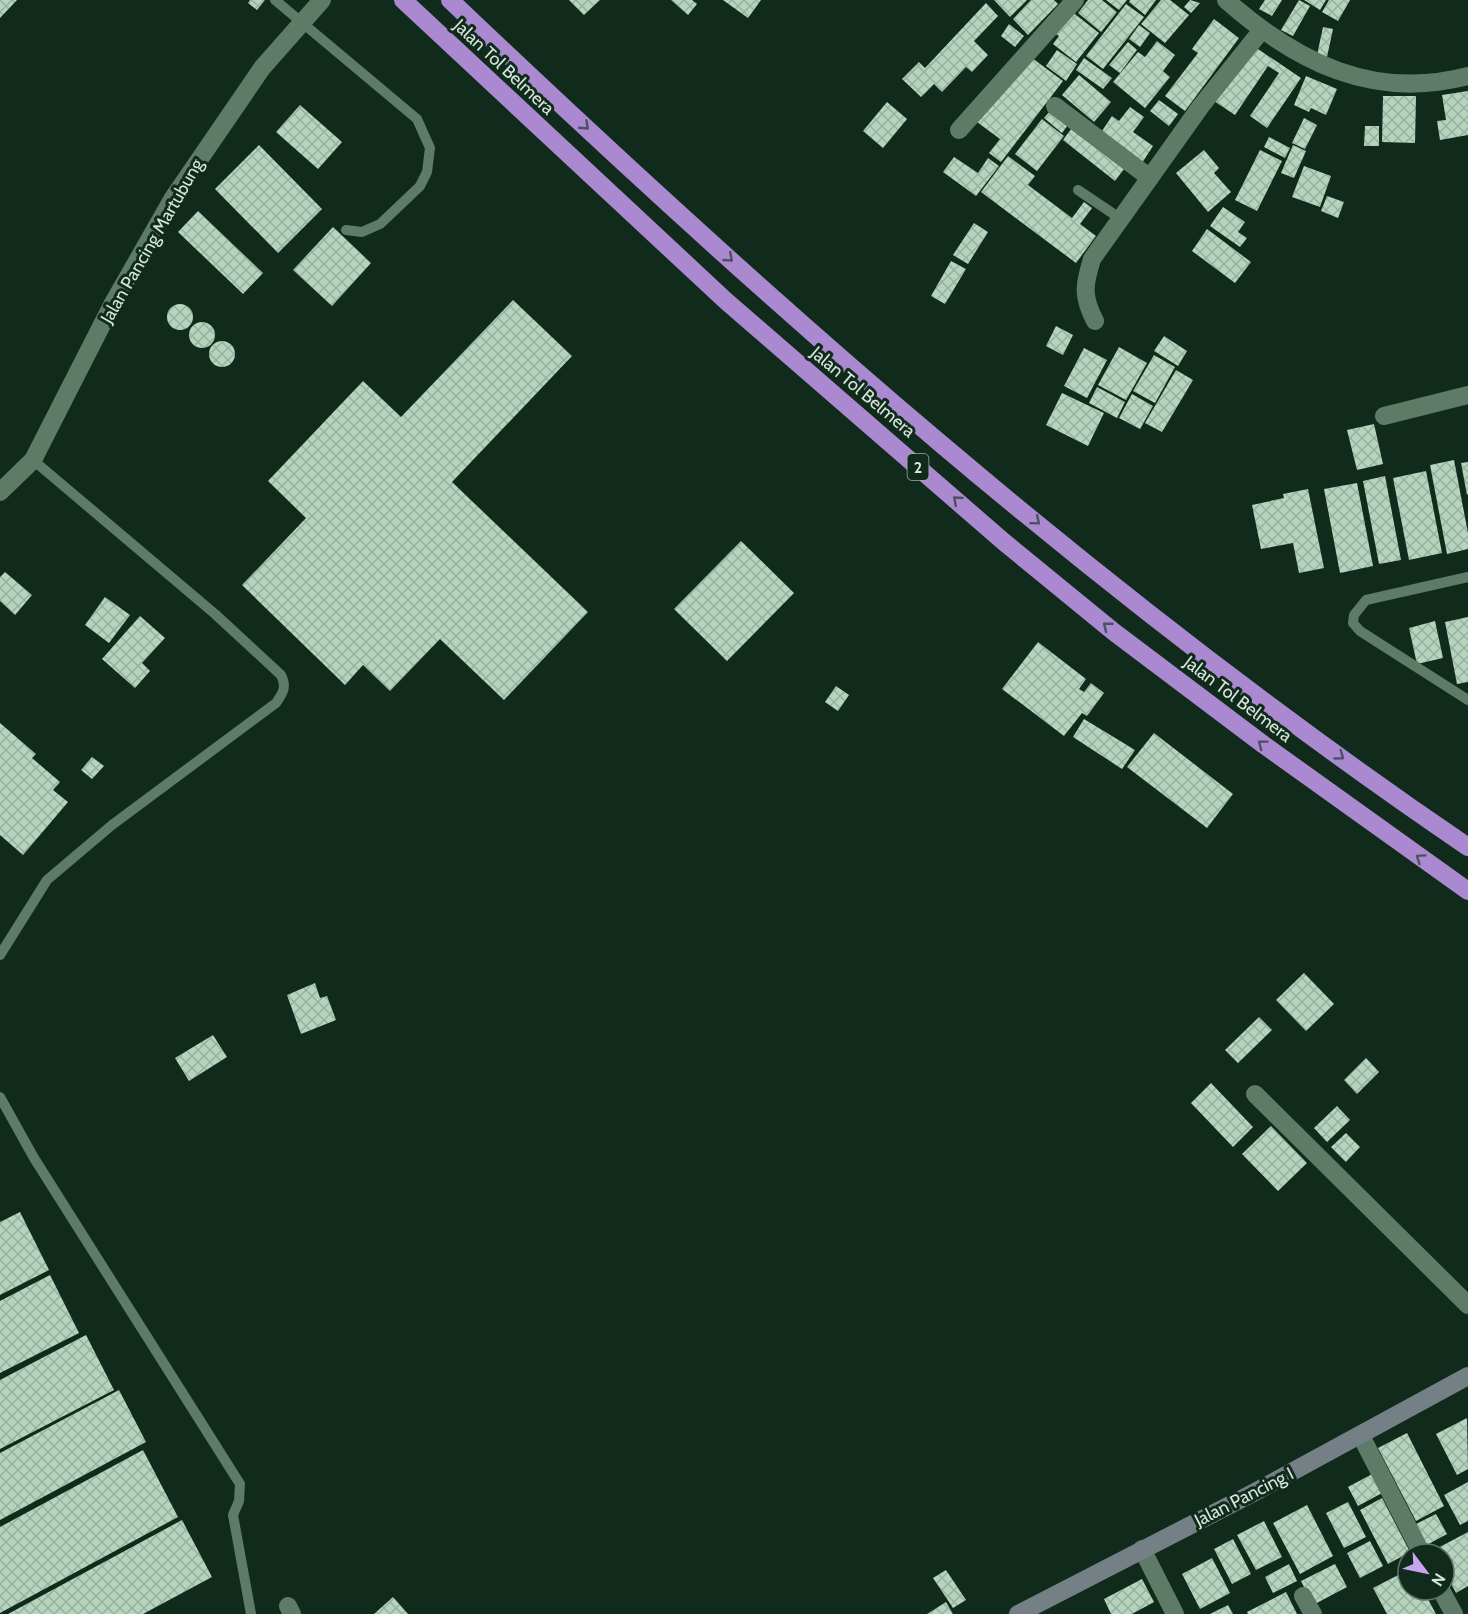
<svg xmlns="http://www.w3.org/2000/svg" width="1468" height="1614" font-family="Cabin,sans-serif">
<defs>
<pattern id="building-cross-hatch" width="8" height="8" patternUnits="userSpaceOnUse" patternTransform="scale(1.5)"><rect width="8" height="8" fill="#b4d4be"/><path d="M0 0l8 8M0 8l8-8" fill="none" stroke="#97b09f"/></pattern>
</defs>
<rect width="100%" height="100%" fill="#102b1b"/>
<path fill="url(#building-cross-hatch)" d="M0,0H17L0,18Z
M250,0H265L257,10L248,3Z
M569,0H600L584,15Z
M671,0H692L697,4L688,15Z
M723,0H761L748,18Z
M994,0H1027L1010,17Z
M1031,0H1054L1058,4L1028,35L1013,19Z
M1088,0H1102L1117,12L1101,32L1078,13Z
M1106,0H1127L1119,10Z
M1130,0H1156L1145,15L1129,2Z
M1161,0H1170L1189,15L1165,43L1141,24Z
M1190,0L1200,3L1191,13L1184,7Z
M1265,0H1282L1272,16L1259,9Z
M1299,0L1310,6L1293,36L1281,30Z
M1304,0H1326L1320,10Z
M1329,0H1350L1338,21L1322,12Z
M986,3L998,16L974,41L988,55L972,72L966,67L942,92L934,84L921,97L902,79L919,62L925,68Z
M1126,4L1144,17L1103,69L1086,56Z
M1071,11L1099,33L1076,62L1053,44L1059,36L1054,33Z
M1214,19L1239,38L1185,111L1165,96L1198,53L1192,49Z
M1009,24L1024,36L1015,47L1001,36Z
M1139,25L1150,33L1140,47L1129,39Z
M1323,27L1333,29L1327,57L1317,55Z
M1157,41L1175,55L1163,71L1170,77L1145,108L1113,82L1138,52L1145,57Z
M1128,42L1137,50L1120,73L1109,65Z
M1252,45L1301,78L1267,128L1250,116L1279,73L1268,66L1235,115L1214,101Z
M1057,50L1077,64L1066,81L1046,66Z
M1028,55L1063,81L1001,162L989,153L1000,139L977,122Z
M1084,58L1112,78L1103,89L1076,70Z
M1079,75L1111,102L1094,122L1062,95Z
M1306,76L1337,89L1326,115L1311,108L1309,112L1294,105Z
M1468,91V135L1440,140L1437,121L1446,120L1442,95Z
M1383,96H1416L1415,143L1382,142Z
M1159,100L1178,114L1169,126L1150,111Z
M887,102L907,119L883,148L863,131Z
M300,105L342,142L318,169L276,132Z
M1130,107L1144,117L1133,132L1153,146L1142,163L1100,134L1112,116L1119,121Z
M1050,111L1068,125L1062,133L1044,118Z
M1304,118L1317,125L1305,149L1292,143Z
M1042,119L1064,136L1037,171L1015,154Z
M1365,126H1379V146H1364Z
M1071,129L1124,169L1115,181L1063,140Z
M1269,137L1290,148L1285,158L1264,147Z
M259,145L322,209L278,253L215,189Z
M1293,145L1306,151L1294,178L1281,173Z
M1204,150L1219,168L1214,173L1231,192L1208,212L1176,173Z
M1260,150L1282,161L1257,211L1235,200Z
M1008,156L1035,176L1028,185L1072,218L1084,202L1092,208L1080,224L1096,236L1076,263L981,192Z
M954,157L978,173L988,158L999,166L976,196L943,172Z
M1304,166L1331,176L1320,207L1292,197Z
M1327,196L1344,202L1338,218L1321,211Z
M1223,207L1245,222L1238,232L1247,238L1240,247L1210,226Z
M198,211L263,273L243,294L178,232Z
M974,223L988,232L968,264L953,255Z
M333,227L371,263L332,306L293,270Z
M1207,229L1251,262L1235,283L1192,251Z
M951,261L966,269L945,304L931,296Z
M513,300L572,356L452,482L588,612L504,700L440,639L390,691L363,665L345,685L242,585L306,518L268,481L363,381L401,417Z
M167 317a13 13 0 1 1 26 0a13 13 0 1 1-26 0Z
M189 335a13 13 0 1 1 26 0a13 13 0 1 1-26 0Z
M1056,326L1073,335L1063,355L1046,346Z
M1164,336L1187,351L1178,366L1154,351Z
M209 354a13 13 0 1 1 26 0a13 13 0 1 1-26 0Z
M1119,347L1147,363L1126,400L1098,385Z
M1084,348L1107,360L1087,398L1064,386Z
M1154,355L1175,367L1155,403L1133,391Z
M1176,370L1193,380L1162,432L1145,423Z
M1097,387L1125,402L1117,418L1089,403Z
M1062,393L1104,413L1088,446L1046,425Z
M1132,394L1153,406L1140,429L1119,418Z
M1374,424L1383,464L1357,470L1347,430Z
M1454,460L1468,533V549L1447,554L1430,465Z
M1468,462V494L1467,495L1461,463Z
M1426,471L1442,553L1409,560L1393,478Z
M1385,476L1401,560L1379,564L1363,481Z
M1357,483L1373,566L1340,573L1324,489Z
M1308,489L1324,568L1299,573L1293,543L1261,549L1252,505L1284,498L1283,494Z
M741,541L794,593L727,661L674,609Z
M5,572L32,595L15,615L0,601V577Z
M105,597L130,615L109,643L85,625Z
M140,616L165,638L142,663L150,671L135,688L102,659Z
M1468,617V682L1457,684L1445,622Z
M1435,621L1443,658L1417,664L1409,628Z
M1038,642L1086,679L1079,689L1084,692L1091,683L1104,693L1087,716L1082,713L1064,736L1002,689Z
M836,686L849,695L838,711L825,702Z
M1084,719L1135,750L1122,769L1073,737Z
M0,723L36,754L32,758L60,782L53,790L68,802L23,855L0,835Z
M1154,733L1233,794L1207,828L1127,767Z
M92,757L104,766L92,779L81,770Z
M1304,973L1334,1004L1306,1031L1276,1000Z
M315,983L320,998L327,996L336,1020L301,1034L287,995Z
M1259,1017L1272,1030L1238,1063L1225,1050Z
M213,1035L227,1057L189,1081L175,1058Z
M1366,1058L1379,1072L1357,1094L1344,1080Z
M1211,1083L1253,1127L1233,1147L1191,1103Z
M1337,1106L1350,1120L1327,1142L1314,1128Z
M1271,1126L1307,1163L1278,1191L1242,1154Z
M1346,1133L1360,1147L1346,1162L1331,1147Z
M20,1212L49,1270L0,1295V1222Z
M50,1275L79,1333L0,1373V1301Z
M86,1335L114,1390L0,1449V1380Z
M119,1390L146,1442L0,1520V1453Z
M1467,1418L1468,1469L1457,1475L1436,1434Z
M1407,1433L1444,1506L1416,1521L1378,1448Z
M143,1450L178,1517L0,1613V1527Z
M1374,1473L1384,1492L1358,1506L1348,1487Z
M1468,1482V1521L1460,1525L1444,1495Z
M1382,1498L1410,1552L1388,1564L1360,1510Z
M1348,1502L1366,1537L1344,1548L1326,1513Z
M1307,1505L1333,1556L1300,1574L1273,1523Z
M1436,1514L1447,1534L1425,1546L1414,1525Z
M182,1520L212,1577L143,1614H8Z
M1264,1521L1282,1557L1256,1570L1237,1535Z
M1468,1532V1586L1456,1593L1444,1570V1554H1436L1434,1550Z
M1233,1539L1251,1574L1232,1584L1214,1549Z
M1370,1541L1383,1566L1360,1578L1347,1553Z
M1212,1558L1230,1593L1200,1609L1182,1574Z
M1289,1564L1297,1581L1273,1593L1265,1577Z
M1335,1564L1347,1587L1313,1605L1301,1581Z
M946,1570L966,1600L953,1608L933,1578Z
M1408,1570V1590H1423L1436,1614H1387L1373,1588Z
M1142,1579L1154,1602L1132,1614H1111L1104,1599Z
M1286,1592L1297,1614H1248L1247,1612Z
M393,1597L408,1614H374Z
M946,1602L953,1614H927Z
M1228,1605L1233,1614H1210Z"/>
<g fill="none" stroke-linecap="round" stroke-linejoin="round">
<path stroke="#5d7b67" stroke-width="10" d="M275,0L417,119L430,148L427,172L420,186L380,224L362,232L346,230
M1078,190L1121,219
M1468,577L1366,600L1354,615L1353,623L1360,631L1468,700
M0,955L47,880L112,825L276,703C283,693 287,687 281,675L215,614L33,460
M0,1097L34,1158L240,1484L239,1501L233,1515L251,1614"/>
<path stroke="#5d7b67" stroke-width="18" d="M1226,0C1296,62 1373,101 1468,76
M1055,106L1150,178
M959,130L1075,0
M1095,321C1082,296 1084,285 1092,259L1201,106L1261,31
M1384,416L1468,395
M0,492L33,460L112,305L173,198L262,68L322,0
M1255,1094L1468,1305
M1361,1436L1422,1554
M1142,1549L1175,1614
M1441,1590L1454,1614
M1303,1596L1313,1614
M288,1606L292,1614"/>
<path stroke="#747f86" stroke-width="18" d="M1018,1614L1255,1492L1468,1376"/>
<path stroke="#aa89d0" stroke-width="18" d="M403,0L726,301L1004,542L1114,632L1264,745L1468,891
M450,0C769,304 1103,599 1468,847"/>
</g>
<defs><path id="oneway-chevron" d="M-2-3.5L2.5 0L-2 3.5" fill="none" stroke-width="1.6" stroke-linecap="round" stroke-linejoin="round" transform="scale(1.5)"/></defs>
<g stroke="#4e5163">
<use href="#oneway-chevron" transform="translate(585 126) rotate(43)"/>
<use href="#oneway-chevron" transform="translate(729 258) rotate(41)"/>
<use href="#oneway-chevron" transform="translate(957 500) rotate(-139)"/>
<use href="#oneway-chevron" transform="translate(1036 521) rotate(40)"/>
<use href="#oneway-chevron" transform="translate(1107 626) rotate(-141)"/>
<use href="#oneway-chevron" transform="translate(1262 744) rotate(-143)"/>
<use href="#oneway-chevron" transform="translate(1340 756) rotate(36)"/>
<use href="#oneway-chevron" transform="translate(1420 858) rotate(-145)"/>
</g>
<g text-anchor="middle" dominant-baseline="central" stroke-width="6" stroke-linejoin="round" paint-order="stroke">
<rect fill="#102b1b" stroke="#9aada1" stroke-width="1.5" x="907.5" y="454" width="21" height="26" rx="4.5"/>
<g font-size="16" font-weight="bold" fill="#d5e5da">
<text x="918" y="467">2</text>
</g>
<g font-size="18" fill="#d5e5da" stroke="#102b1b">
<text transform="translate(504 67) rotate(43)">Jalan Tol Belmera</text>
<text transform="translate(152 241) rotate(-60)">Jalan Pancing Martubung</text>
<text transform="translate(863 392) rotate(40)">Jalan Tol Belmera</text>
<text transform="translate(1238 699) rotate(37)">Jalan Tol Belmera</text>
<text transform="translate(1244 1497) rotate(-27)">Jalan Pancing I</text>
</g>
</g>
<g transform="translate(1426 1572) rotate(122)"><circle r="28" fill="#102b1b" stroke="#5f7567" stroke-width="1.5"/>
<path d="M0-4.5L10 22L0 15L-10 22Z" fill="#c7a6ef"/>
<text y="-9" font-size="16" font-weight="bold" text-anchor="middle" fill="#d5e5da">N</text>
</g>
</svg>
